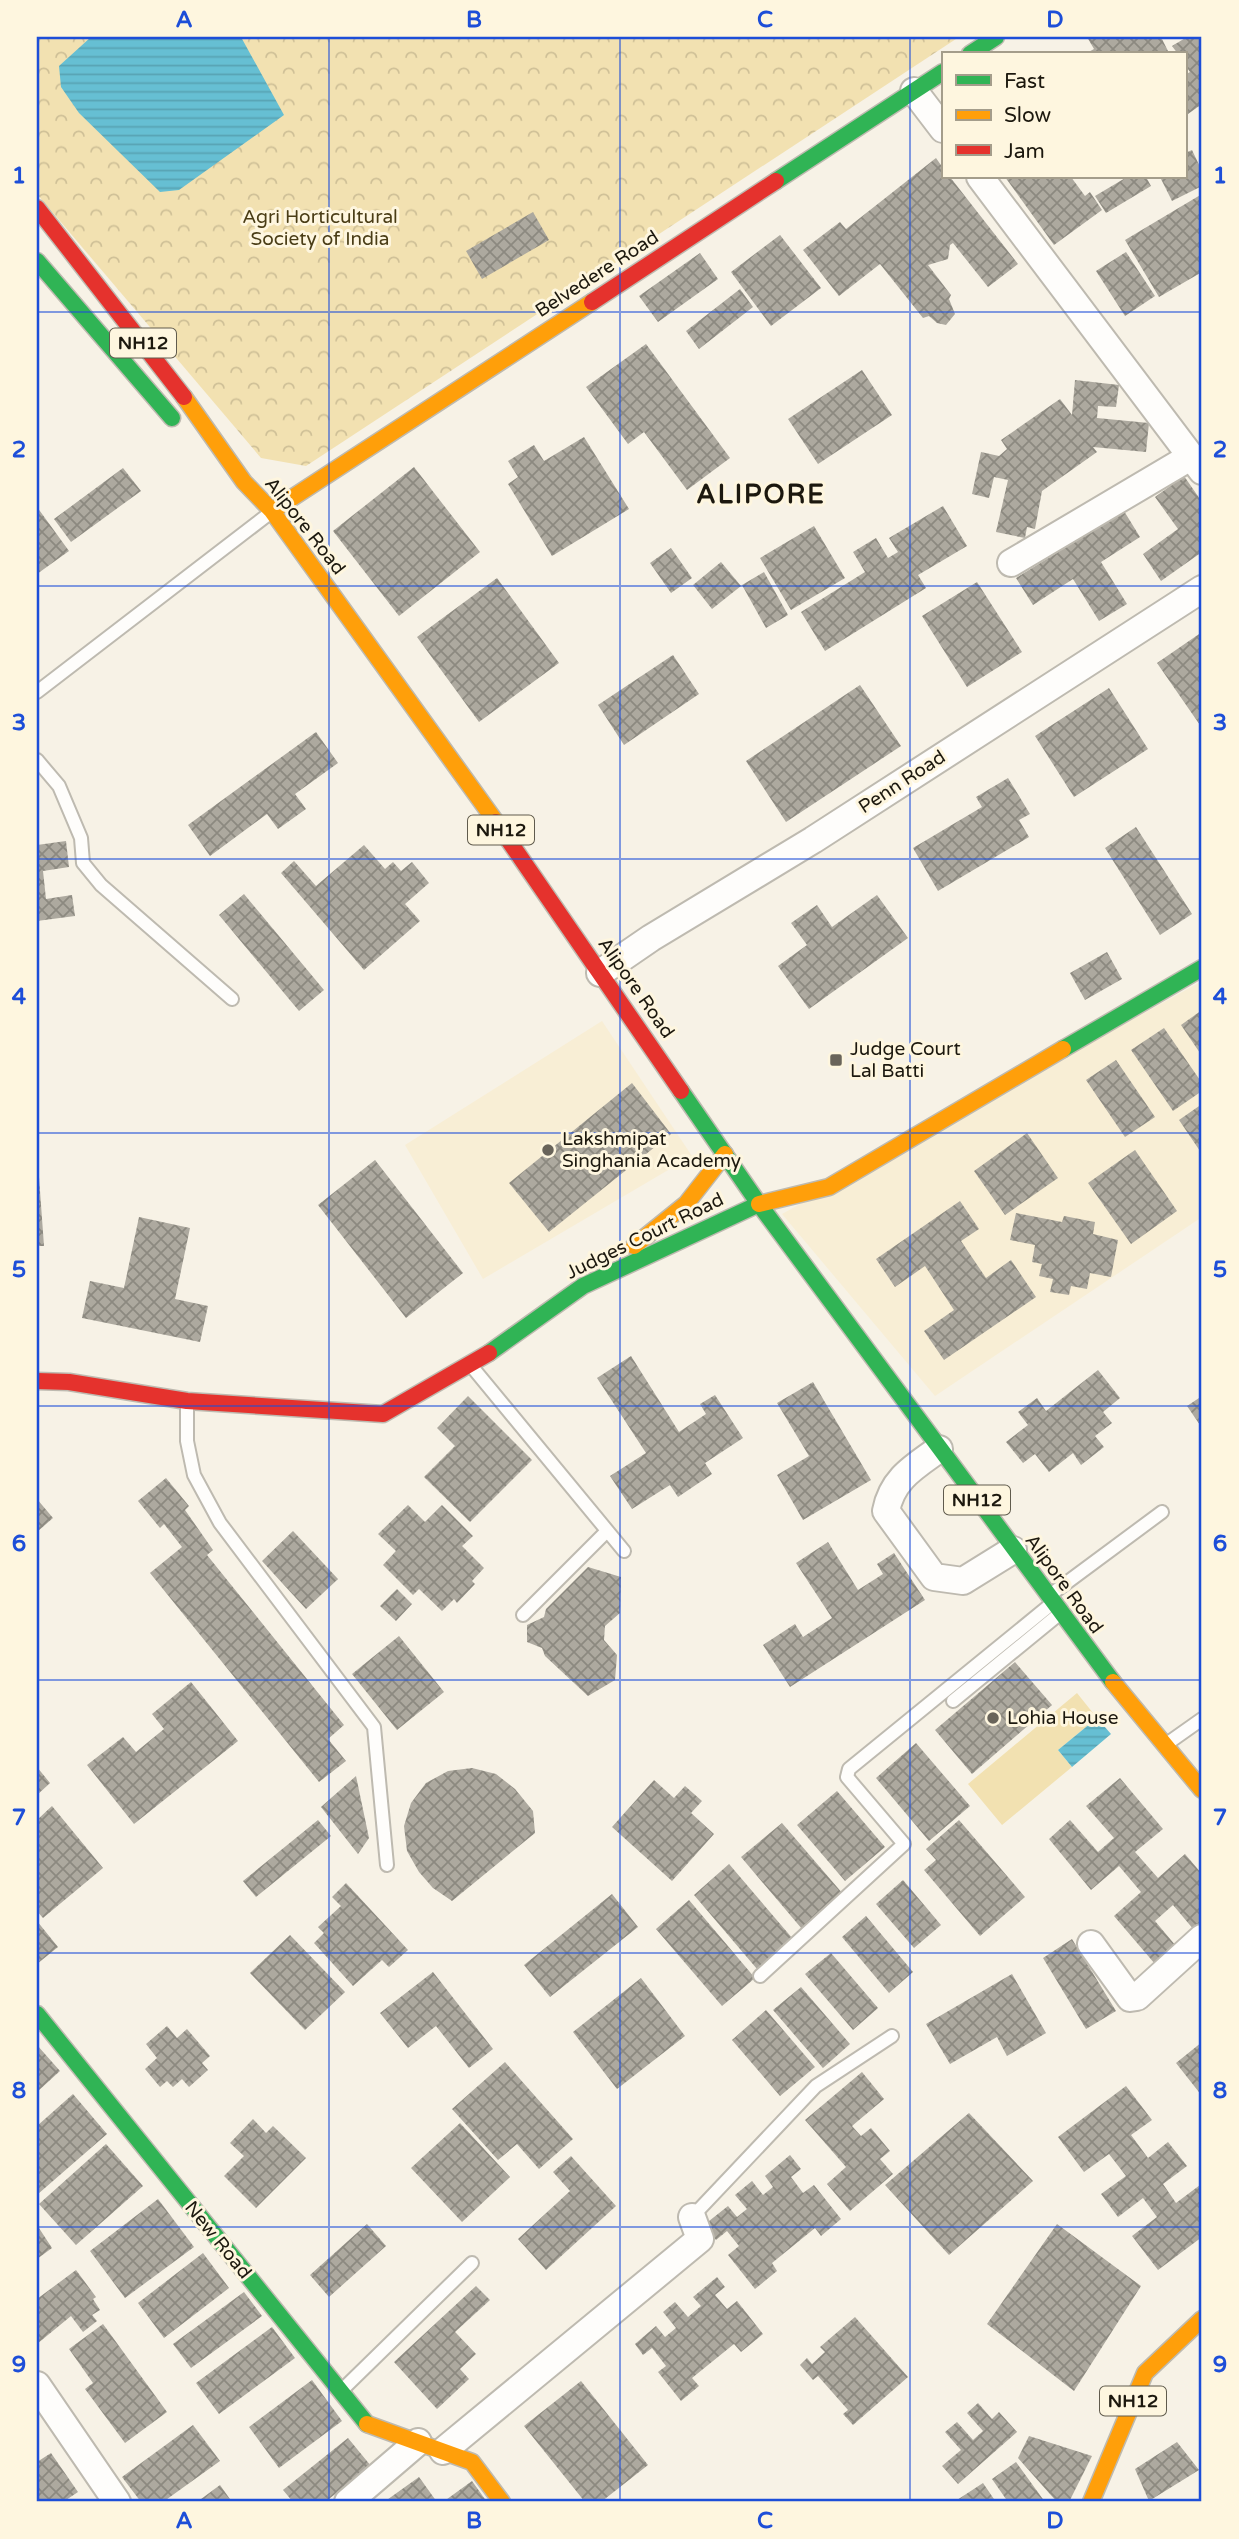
<svg xmlns="http://www.w3.org/2000/svg" width="1239" height="2539" font-family="'Varela Round',sans-serif">
<defs>
<pattern id="park-crowns" width="20" height="18" patternUnits="userSpaceOnUse" patternTransform="scale(1.75)"><rect width="20" height="18" fill="#f2e1b1"/><path d="M2 6a3 3 0 1 1 6 0M12 15a3 3 0 1 1 6 0" fill="none" stroke="#cfc097"/></pattern>
<pattern id="water-rules" width="6" height="5" patternUnits="userSpaceOnUse" patternTransform="scale(1.75)"><rect width="6" height="5" fill="#66bfd3"/><path d="M0 2.5h6" fill="none" stroke="#58a3b4"/></pattern>
<pattern id="building-cross-hatch" width="8" height="8" patternUnits="userSpaceOnUse" patternTransform="scale(1.75)"><rect width="8" height="8" fill="#ada99f"/><path d="M0 0l8 8M0 8l8-8" fill="none" stroke="#8c8980"/></pattern>
</defs>
<rect width="100%" height="100%" fill="#f7f2e6"/>
<path fill="#f8eed5" d="M1202,981V1217L935,1396L782,1214Z
M602,1021L692,1156L483,1279L405,1145Z"/>
<path fill="url(#park-crowns)" d="M37,37H959L306,466L261,458L37,194Z"/>
<path fill="#f2e1b1" d="M1077,1693L1097,1718L1058,1750L1072,1767L1002,1825L968,1784Z"/>
<path fill="url(#water-rules)" d="M91,37H241L284,115L179,190L160,192L79,113L61,87L59,66Z
M1097,1718L1111,1734L1072,1767L1058,1750Z"/>
<path fill="url(#building-cross-hatch)" d="M1087,37H1161L1168,51L1162,54H1085L1094,49Z
M1187,37H1202V104L1188,114L1185,109V75L1190,72L1185,65V54H1178L1172,46Z
M1192,150L1202,171V186L1172,201L1160,177H1185V153Z
M936,158L943,168V177H950L1018,264L988,287L953,243L950,245L948,259L928,265L951,295L949,299L955,314L946,325L937,323L929,316L923,318L880,264L839,296L803,250L840,222L846,229Z
M1005,177H1071L1085,196L1090,192L1102,210L1054,245Z
M1127,177H1146L1151,186L1106,213L1095,196Z
M1202,194V272L1159,297L1125,240Z
M533,212L549,240L482,279L466,251Z
M780,235L821,288L771,326L731,272Z
M1126,252L1155,296L1125,316L1096,271Z
M700,253L718,279L658,322L639,296Z
M740,289L753,307L699,349L686,331Z
M646,344L730,458L687,490L644,432L628,444L586,387Z
M862,370L892,415L818,464L788,419Z
M1075,380L1119,385L1116,407L1098,406L1097,418L1149,423L1146,452L1093,447L1097,452L1042,491L1035,529L1027,527L1025,538L996,532L1008,480L994,477L989,498L972,494L981,452L999,456L1007,449L1001,440L1060,399L1072,415Z
M584,437L629,509L552,556L508,484L518,477L508,461L534,445L544,461Z
M414,467L480,552L399,616L333,531Z
M123,468L141,491L71,542L54,519Z
M1184,476L1202,502V552L1161,581L1143,554L1178,529L1155,497Z
M943,506L967,546L918,575L926,588L825,651L801,612L865,572L853,552L876,538L888,558L898,552L889,538Z
M37,507L69,551L37,574Z
M1124,511L1140,537L1101,562L1127,604L1099,621L1073,579L1033,605L1016,578Z
M814,526L845,578L791,610L760,558Z
M671,548L692,578L671,593L650,563Z
M721,562L741,586L712,609L693,585Z
M764,572L788,615L766,628L742,585Z
M497,578L559,663L479,722L417,637Z
M977,582L1022,652L967,687L922,616Z
M1202,632V728L1157,663Z
M673,655L699,694L624,745L598,705Z
M860,685L901,746L786,822L746,761Z
M1109,688L1148,749L1074,797L1035,736Z
M316,732L338,763L295,794L306,809L278,829L267,814L210,856L188,825Z
M1008,778L1030,814L1019,820L1029,837L938,891L913,848L982,807L976,797Z
M1136,827L1192,914L1160,935L1105,848Z
M66,841L69,867L43,871L46,899L72,895L75,916L37,921V845Z
M364,845L385,869L393,862L401,871L412,862L429,883L405,904L420,921L364,970L281,873L294,861L316,886Z
M244,894L324,990L299,1011L219,915Z
M877,895L908,938L809,1009L778,966L807,945L791,923L817,905L832,927Z
M1107,952L1122,979L1085,1000L1070,973Z
M1202,1010V1056L1181,1025Z
M1164,1028L1202,1083V1091L1173,1111L1131,1050Z
M1116,1060L1155,1117L1125,1137L1086,1080Z
M632,1083L671,1134L549,1232L509,1183Z
M1202,1104V1154L1179,1120Z
M1027,1133L1058,1178L1005,1215L974,1171Z
M1135,1150L1177,1211L1131,1244L1088,1183Z
M375,1160L463,1273L406,1318L318,1205Z
M37,1177H39L44,1246H37Z
M960,1201L979,1229L961,1241L986,1278L1011,1260L1036,1297L944,1360L924,1331L954,1310L925,1266L895,1287L876,1259Z
M1016,1213L1062,1222L1064,1216L1095,1222L1093,1234L1118,1240L1111,1277L1090,1273L1087,1289L1071,1286L1069,1295L1050,1292L1053,1279L1039,1276L1042,1264L1032,1262L1035,1245L1010,1240Z
M139,1217L190,1228L175,1299L208,1306L200,1342L82,1318L90,1281L124,1288Z
M631,1356L679,1432L706,1414L700,1404L715,1395L743,1438L705,1463L712,1474L678,1497L670,1485L632,1509L610,1476L646,1453L597,1378Z
M1098,1370L1120,1398L1103,1412L1112,1423L1095,1436L1104,1447L1081,1465L1073,1453L1049,1472L1035,1454L1023,1463L1006,1442L1028,1425L1018,1412L1037,1398L1046,1411Z
M813,1382L871,1480L803,1520L777,1475L809,1456L777,1403Z
M468,1396L532,1460L470,1522L424,1477L455,1446L437,1428Z
M1202,1396V1428L1187,1406Z
M166,1478L189,1506L185,1510L213,1550L207,1555L344,1725L328,1739L346,1761L319,1782L150,1573L182,1547L164,1524L160,1528L138,1501Z
M37,1499L53,1518L37,1532Z
M408,1505L425,1522L442,1505L473,1536L462,1546L484,1568L472,1581L475,1584L457,1603L454,1599L442,1611L419,1589L413,1595L383,1565L396,1551L378,1534Z
M293,1531L338,1579L306,1609L262,1561Z
M828,1542L858,1590L883,1574L877,1564L894,1553L925,1600L790,1687L763,1645L795,1624L803,1637L832,1618L796,1563Z
M588,1567L621,1577L620,1613L605,1626L604,1640L617,1655L615,1680L588,1696L545,1656L542,1648L527,1642V1625L544,1617L546,1609Z
M397,1589L412,1604L396,1621L380,1606Z
M399,1636L444,1692L397,1730L352,1674Z
M1015,1662L1052,1705L972,1774L935,1730Z
M191,1682L238,1741L134,1824L87,1765L123,1737L136,1752L164,1729L152,1714Z
M916,1743L970,1806L929,1841L876,1778Z
M37,1767L50,1783L37,1795Z
M472,1768L496,1774L515,1789L533,1811L535,1833L452,1901L433,1888L419,1872L407,1851L404,1826L411,1803L426,1783L448,1771Z
M356,1776L369,1838L358,1854L321,1807Z
M1120,1778L1163,1829L1135,1852L1158,1878L1185,1854L1202,1874V1923L1194,1930L1173,1905L1155,1921L1176,1946L1155,1964L1114,1916L1141,1892L1119,1866L1091,1890L1049,1839L1070,1820L1098,1852L1114,1838L1086,1806Z
M654,1780L674,1798L685,1786L702,1801L691,1813L714,1834L672,1881L612,1827Z
M837,1791L885,1847L845,1881L797,1825Z
M52,1806L103,1868L43,1918L37,1911V1820Z
M318,1820L331,1836L256,1897L243,1881Z
M959,1820L1025,1897L980,1936L924,1870L936,1860L926,1849Z
M782,1823L843,1894L802,1929L741,1857Z
M729,1864L793,1939L757,1969L694,1895Z
M903,1880L941,1925L914,1948L876,1904Z
M346,1883L408,1950L389,1967L382,1960L353,1986L314,1943L324,1933L318,1927L341,1906L332,1897Z
M612,1894L638,1927L550,1997L524,1965Z
M689,1900L755,1978L722,2006L656,1929Z
M866,1916L913,1972L889,1993L842,1937Z
M37,1921L58,1947L37,1964Z
M290,1935L345,1992L305,2030L250,1973Z
M1072,1939L1116,2011L1086,2029L1043,1958Z
M831,1953L878,2008L853,2030L805,1974Z
M433,1972L493,2049L469,2068L436,2026L408,2048L380,2013Z
M1012,1974L1046,2033L1007,2056L997,2037L950,2064L926,2024Z
M641,1978L685,2036L617,2089L573,2032Z
M801,1987L850,2044L823,2068L773,2010Z
M766,2010L815,2067L780,2096L732,2040Z
M167,2026L177,2038L187,2029L210,2056L202,2063L208,2070L189,2087L182,2079L173,2087L167,2081L160,2087L145,2069L157,2058L146,2044Z
M1202,2042V2096L1176,2063Z
M37,2045L60,2071L37,2092Z
M505,2062L573,2139L539,2169L517,2144L498,2160L452,2109Z
M862,2072L884,2099L852,2126L861,2136L871,2128L890,2151L880,2159L893,2174L850,2211L827,2184L846,2167L805,2120Z
M1126,2086L1152,2120L1131,2135L1148,2158L1168,2142L1187,2166L1163,2184L1176,2203L1200,2185L1202,2188V2237L1158,2270L1132,2236L1157,2217L1143,2198L1118,2217L1101,2194L1126,2176L1109,2154L1084,2172L1058,2137Z
M73,2094L107,2134L38,2194L37,2126Z
M969,2113L1033,2181L949,2255L885,2185Z
M253,2119L266,2133L273,2126L306,2158L256,2208L224,2176L244,2156L230,2143Z
M460,2123L510,2177L462,2222L411,2168Z
M106,2144L143,2186L76,2245L39,2204Z
M790,2155L801,2169L791,2177L803,2193L814,2185L841,2219L821,2236L815,2228L772,2263L777,2271L755,2289L728,2255L739,2246L727,2231L716,2240L704,2225L728,2206L737,2217L747,2209L735,2195L752,2181L763,2195L773,2187L765,2176Z
M571,2156L616,2206L546,2270L518,2239L570,2191L553,2172Z
M158,2199L194,2247L125,2298L90,2251Z
M367,2224L386,2246L329,2297L310,2275Z
M1057,2224L1141,2286L1074,2391L987,2324Z
M37,2225L52,2248L37,2259Z
M203,2253L229,2288L164,2338L138,2303Z
M76,2270L96,2297L93,2299L100,2310L92,2315L97,2321L83,2332L71,2316L37,2344V2299Z
M717,2277L725,2287L715,2295L727,2309L737,2301L763,2334L741,2352L734,2344L692,2378L699,2386L681,2401L658,2372L666,2366L652,2348L643,2355L635,2344L656,2326L665,2337L676,2328L663,2312L675,2302L688,2317L701,2306L693,2297Z
M476,2286L490,2300L455,2332L476,2354L460,2369L469,2379L437,2409L394,2362Z
M244,2292L262,2316L191,2368L173,2344Z
M855,2317L908,2377L853,2425L843,2414L848,2410L818,2376L813,2380L800,2365L807,2358L812,2364L825,2352L820,2347Z
M103,2324L167,2412L125,2443L85,2389L93,2383L69,2349Z
M272,2327L295,2358L219,2414L196,2383Z
M312,2380L342,2421L279,2468L249,2427Z
M581,2381L648,2465L601,2502H585L524,2426Z
M978,2403L992,2419L999,2412L1017,2432L958,2484L942,2466L961,2450L945,2432L957,2422L973,2440L983,2431L967,2413Z
M193,2425L220,2461L163,2502H141L122,2477Z
M1029,2436L1092,2456L1069,2502H1057L1018,2458Z
M348,2438L371,2466L325,2502H293L283,2490Z
M1177,2442L1199,2470L1149,2501L1135,2469Z
M51,2453L78,2492L63,2502H37V2462Z
M1016,2462L1045,2502H1008L992,2479Z
M419,2477L437,2502H384Z
M472,2481L487,2502H443Z
M983,2483L996,2502H959L957,2500Z
M220,2485L232,2502H197Z"/>
<g fill="none" stroke-linecap="round" stroke-linejoin="round">
<defs>
<path id="lane" d="M37,692L270,513
M37,760L59,786L81,838L83,863L101,885L232,999
M473,1368L624,1551
M187,1405V1441L194,1475L220,1523L374,1727L387,1865
M1050,1595L1162,1512
M523,1615L607,1531
M953,1701L1058,1615
M1168,1743L1202,1719
M760,1976L904,1844L847,1777L849,1769L1049,1606
M692,2217L816,2086L892,2036
M342,2390L472,2263"/>
<path id="street" d="M914,91L943,129
M980,177L1202,471
M1011,563L1192,456
M600,973L651,938L813,840L1202,589
M939,1449C914,1467 892,1479 886,1511L934,1577L963,1581L1013,1550
M1091,1944L1130,1998L1137,1997L1202,1938
M37,2385L117,2502
M443,2451L700,2239L692,2217
M348,2502L418,2442"/>
<path id="fast" d="M970,54L996,37
M776,181L943,72
M37,261L172,418
M1063,1049L1202,968
M681,1091L759,1204L1113,1682
M489,1353L583,1286L759,1204
M37,2014L367,2424"/>
<path id="slow" d="M184,397L244,482L272,511L496,822
M272,511L592,302
M759,1204L829,1187L1063,1049
M634,1246L686,1204L725,1154
M1113,1682L1202,1790
M367,2424L472,2462L502,2502
M1091,2502L1145,2373L1202,2319"/>
<path id="jam" d="M37,208L184,397
M592,302L776,181
M496,822L681,1091
M37,1381L69,1382L187,1401L383,1414L489,1353"/>
</defs>
<use href="#lane" stroke="#bebab0" stroke-width="16"/>
<use href="#street" stroke="#bebab0" stroke-width="30"/>
<use href="#fast" stroke="#bebab0" stroke-width="19"/>
<use href="#slow" stroke="#bebab0" stroke-width="19"/>
<use href="#jam" stroke="#bebab0" stroke-width="19"/>
<use href="#lane" stroke="#fefdfb" stroke-width="12"/>
<use href="#street" stroke="#fefdfb" stroke-width="26"/>
<use href="#fast" stroke="#30b455" stroke-width="16"/>
<use href="#slow" stroke="#ff9f0a" stroke-width="16"/>
<use href="#jam" stroke="#e5322d" stroke-width="16"/>
</g>
<path fill="none" stroke="#1d4ed8" stroke-width="2" stroke-opacity="0.55" d="M329,37V2502M620,37V2502M910,37V2502M37,312H1202M37,586H1202M37,859H1202M37,1133H1202M37,1406H1202M37,1680H1202M37,1953H1202M37,2227H1202"/>
<g fill="#69645a" stroke="#fef6df" stroke-width="2.5">
<rect x="829" y="1053" width="14" height="14" rx="3.5"/>
<circle cx="548" cy="1150" r="7"/>
<circle cx="993" cy="1718" r="7"/>
</g>
<g text-anchor="middle" dominant-baseline="central" stroke-width="6" stroke-linejoin="round" paint-order="stroke">
<g fill="#fef6df" stroke="#605b4d" stroke-width="2">
<rect x="110" y="328.5" width="66" height="29" rx="5"/>
<rect x="468" y="815.5" width="66" height="29" rx="5"/>
<rect x="944" y="1485.5" width="66" height="29" rx="5"/>
<rect x="1100" y="2386.5" width="66" height="29" rx="5"/>
</g>
<g font-size="18" font-weight="bold" fill="#1c180e">
<text x="143" y="343">NH12</text>
<text x="501" y="830">NH12</text>
<text x="977" y="1500">NH12</text>
<text x="1133" y="2401">NH12</text>
</g>
<g font-size="19" fill="#4a3d16" stroke="#fef6df">
<text x="320" y="217">Agri Horticultural<tspan x="320" dy="22">Society of India</tspan></text>
</g>
<g font-size="19" fill="#1c180e" stroke="#fef6df">
<text transform="translate(597 274) rotate(-33)">Belvedere Road</text>
<text transform="translate(305 526) rotate(52)">Alipore Road</text>
<text transform="translate(902 782) rotate(-33)">Penn Road</text>
<text transform="translate(636 988) rotate(55)">Alipore Road</text>
<text transform="translate(645 1236) rotate(-26)">Judges Court Road</text>
<text transform="translate(1064 1584) rotate(54)">Alipore Road</text>
<text transform="translate(218 2240) rotate(51)">New Road</text>
</g>
<g font-size="19" fill="#1c180e" stroke="#fef6df" text-anchor="start">
<text x="850" y="1049">Judge Court<tspan x="850" dy="22">Lal Batti</tspan></text>
<text x="562" y="1139">Lakshmipat<tspan x="562" dy="22">Singhania Academy</tspan></text>
<text x="1007" y="1718">Lohia House</text>
</g>
<g font-size="26" font-weight="bold" letter-spacing="2" fill="#1c180e" stroke="#fef6df">
<text x="761" y="494">ALIPORE</text>
</g>
</g>
<rect width="1239" height="2539" fill="none" stroke="#fef6df" stroke-width="77"/>
<rect x="942" y="52" width="245" height="126" fill="#fef6df" stroke="#a49d8b" stroke-width="2"/>
<rect x="956" y="75" width="35" height="10" fill="#30b455" stroke="#a49d8b" stroke-width="2"/>
<text x="1004" y="88" font-size="21" fill="#1c180e">Fast</text>
<rect x="956" y="110" width="35" height="10" fill="#ff9f0a" stroke="#a49d8b" stroke-width="2"/>
<text x="1004" y="122" font-size="21" fill="#1c180e">Slow</text>
<rect x="956" y="145" width="35" height="10" fill="#e5322d" stroke="#a49d8b" stroke-width="2"/>
<text x="1004" y="158" font-size="21" fill="#1c180e">Jam</text>
<rect x="38" y="38" width="1162" height="2462" fill="none" stroke="#1d4ed8" stroke-width="2.5"/>
<g font-size="23" text-anchor="middle" font-weight="bold" fill="#1d4ed8">
<text x="184" y="27">A</text>
<text x="474" y="27">B</text>
<text x="765" y="27">C</text>
<text x="1055" y="27">D</text>
<text x="19" y="183">1</text>
<text x="1220" y="183">1</text>
<text x="19" y="457">2</text>
<text x="1220" y="457">2</text>
<text x="19" y="730">3</text>
<text x="1220" y="730">3</text>
<text x="19" y="1004">4</text>
<text x="1220" y="1004">4</text>
<text x="19" y="1277">5</text>
<text x="1220" y="1277">5</text>
<text x="19" y="1551">6</text>
<text x="1220" y="1551">6</text>
<text x="19" y="1825">7</text>
<text x="1220" y="1825">7</text>
<text x="19" y="2098">8</text>
<text x="1220" y="2098">8</text>
<text x="19" y="2372">9</text>
<text x="1220" y="2372">9</text>
<text x="184" y="2528">A</text>
<text x="474" y="2528">B</text>
<text x="765" y="2528">C</text>
<text x="1055" y="2528">D</text>
</g>
</svg>
